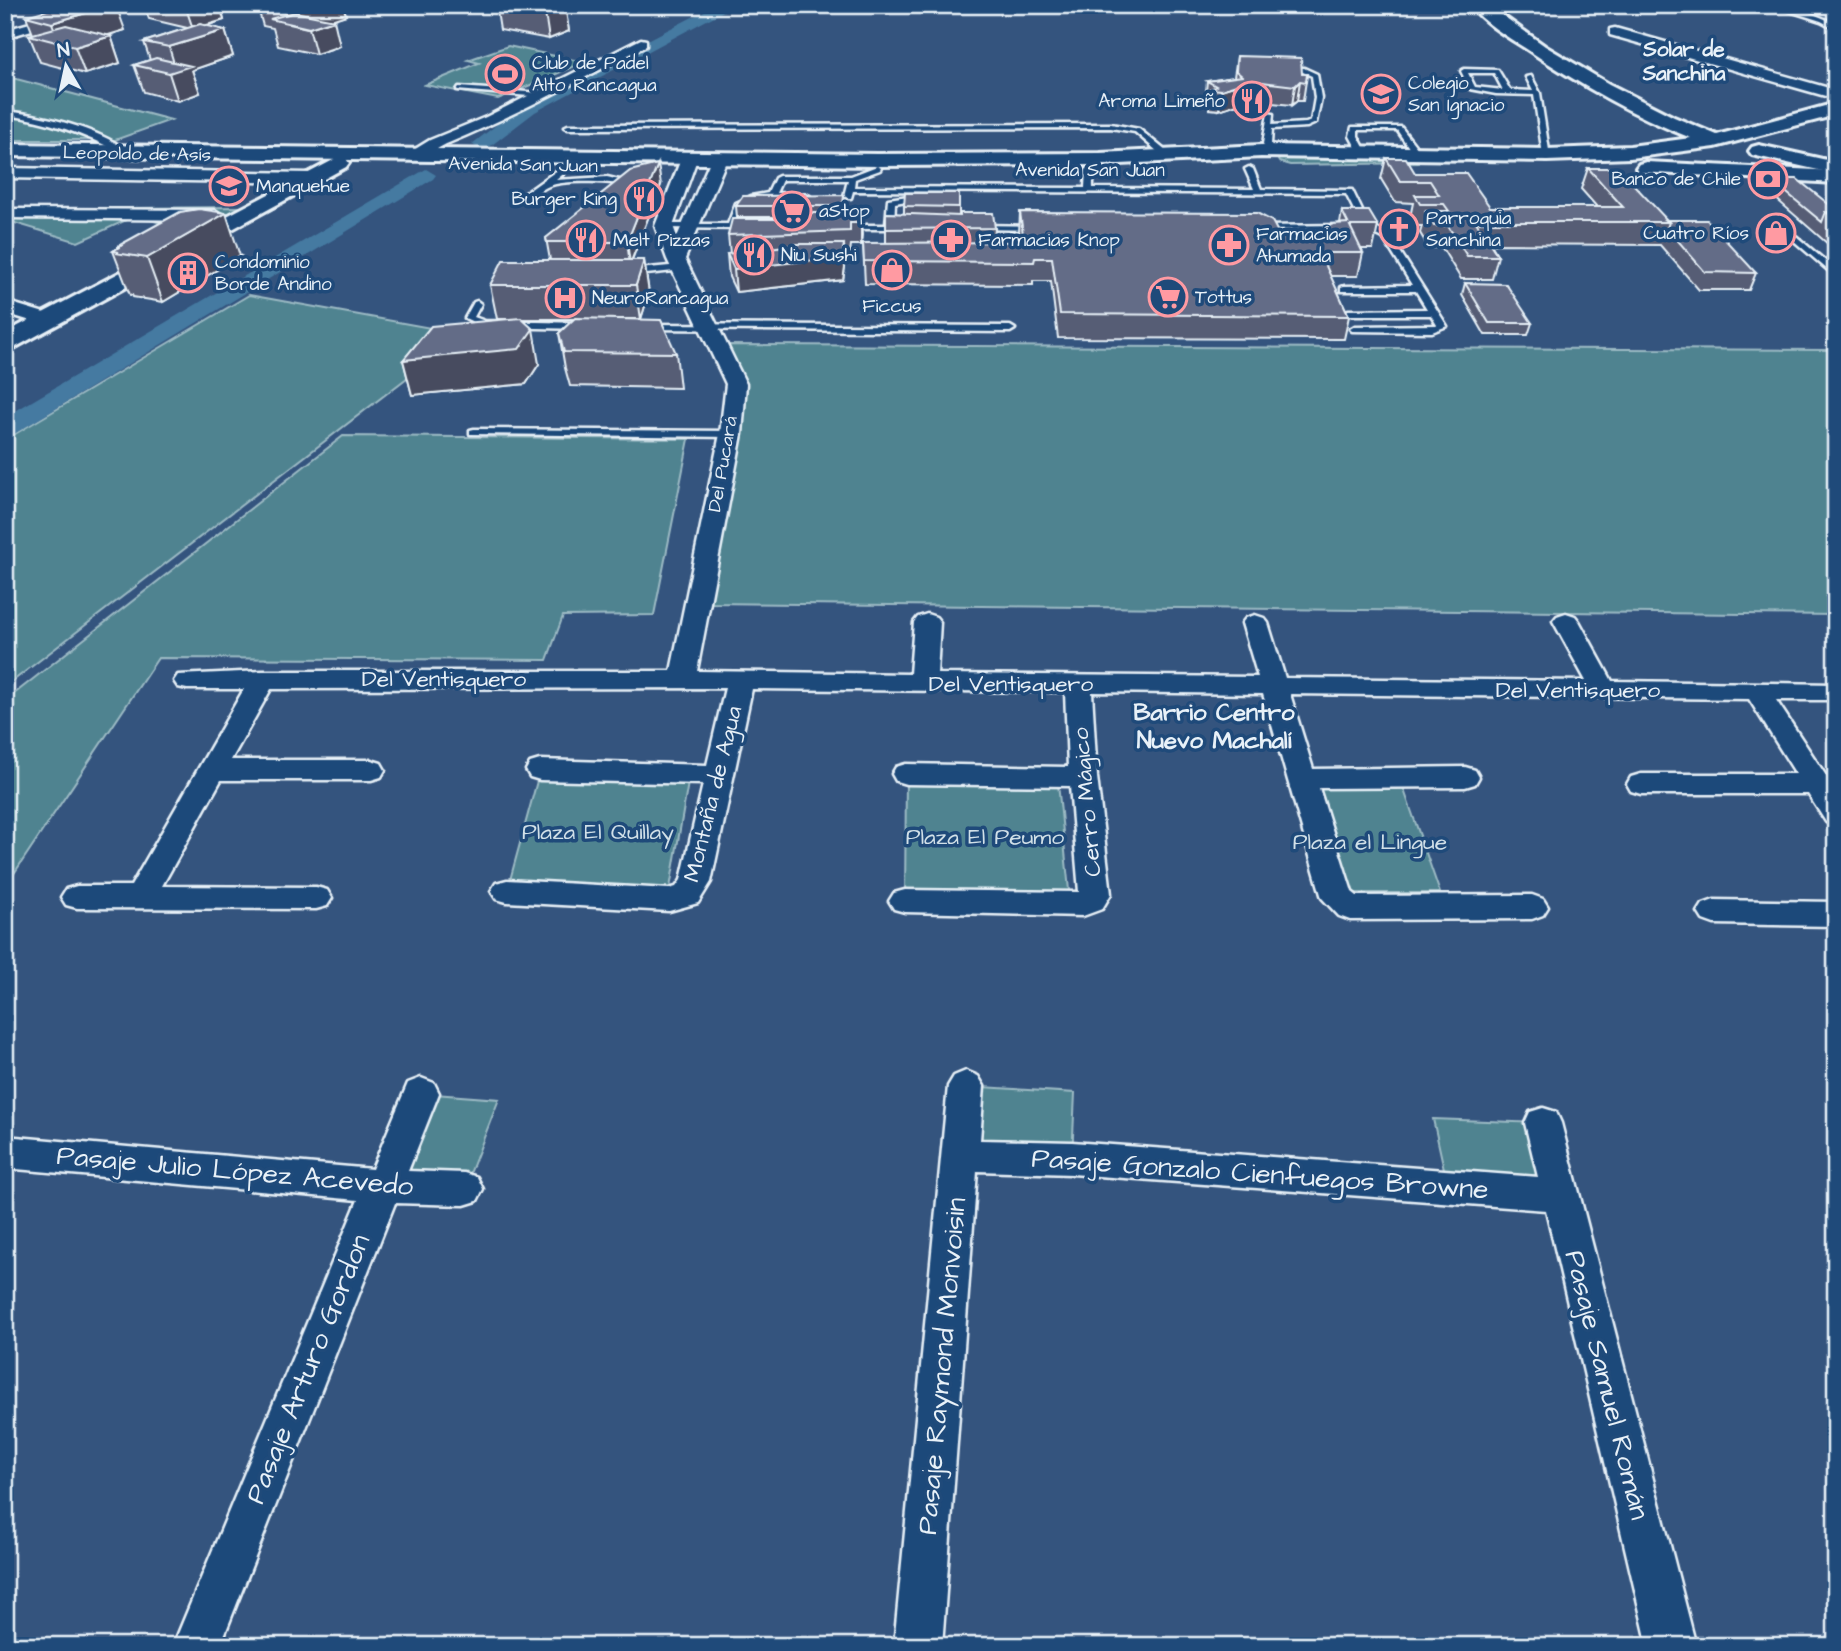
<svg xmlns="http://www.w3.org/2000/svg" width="1841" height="1651" font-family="'Architects Daughter',sans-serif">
<rect width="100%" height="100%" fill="#34547e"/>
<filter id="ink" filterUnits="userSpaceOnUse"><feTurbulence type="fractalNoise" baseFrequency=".0143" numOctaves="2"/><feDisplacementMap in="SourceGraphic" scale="14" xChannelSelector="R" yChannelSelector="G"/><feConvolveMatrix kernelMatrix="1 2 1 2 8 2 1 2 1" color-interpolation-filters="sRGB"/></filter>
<g filter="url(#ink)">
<path fill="#4f8390" stroke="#9cbac4" stroke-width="2" d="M508,46L584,62L498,99L425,85L479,63L468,60Z
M5,76L171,120L115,140H5Z
M1288,155L1416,159L1418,163L1290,165L1279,162L1277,158Z
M247,207L195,232L135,216L78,242L5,220V209Z
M249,295L464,334L5,687V440Z
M727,345L1836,350V615L709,603L741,388Z
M343,436L689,439L654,615L563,616L547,660L158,658L5,887V701Z
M540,770L690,771L669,894L507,891Z
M906,774H1057L1070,900L905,901Z
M1304,787H1403L1440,893H1333Z
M966,1086L1075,1093L1072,1158L961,1155Z
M421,1093L499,1099L464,1189L381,1186Z
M1433,1119L1543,1123L1559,1195L1448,1187Z"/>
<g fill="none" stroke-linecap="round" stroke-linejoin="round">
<path fill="#447aa1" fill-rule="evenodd" d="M716,5H735L535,112L488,148L481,150L472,144L523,104Z
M426,169L436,175L433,179L14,434L5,436V417Z"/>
<defs>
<path id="lane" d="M1771,5C1792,5 1817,15 1836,24V29L1821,21Z
M1280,67L1304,68L1317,74L1321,98L1316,123L1307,127L1272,129L1271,144L1276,151L1272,153L1263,144L1268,113L1273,114L1272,125L1306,123L1311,121L1315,98L1312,76L1303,72L1280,69Z
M1464,69L1498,70L1510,90L1533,91L1526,77L1531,76L1540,93L1550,157L1543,155L1534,95L1496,94L1470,89L1461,71ZM1468,73H1494L1503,90L1475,87Z
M459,87L541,93L544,95L541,97L457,90Z
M5,111C44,115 96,128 128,151L121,153C84,134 47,120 5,115Z
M1111,124L1139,129L1172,156L1165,158L1135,132L1111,128L568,129L564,127L568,125Z
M1352,127H1401L1421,153L1414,155L1397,130H1358V136L1367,153L1360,155L1350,136Z
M1100,157L1104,159C1093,165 1093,176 1093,188L1254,189L1245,169L1249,167L1253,169L1261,189L1352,190L1369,225L1389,234L1447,326L1432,332L1352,331L1350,329L1355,326L1437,325L1431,315H1345L1344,313L1348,310L1427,309L1416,291H1341V287L1344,286L1412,285L1383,238L1363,228L1346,194L853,191L851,198H848L844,196L848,180H782L776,193L806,194L810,196L806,198C789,198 753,191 741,208C738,213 737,219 736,224L750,225V229L664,228L660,226L664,224H728L736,203L751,196L768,193L775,178L779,176H851L877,166L881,168L880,170L855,179L854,187L1085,188L1086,170L1093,158Z
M566,164L573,166L556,180L607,177L636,184L632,186C613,182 567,179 549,186C540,189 534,198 524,198V194Z
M915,195H918V199L895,203L894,225H908V229H844L840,227L844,225H886L888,199Z
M977,225L1038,226L1042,228L1038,230L974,229L973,227Z
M1345,225L1346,227L1342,229L1257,230L1253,228L1257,226Z
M1796,236L1836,270V277L1793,240L1792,238Z
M680,265L683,266V270L628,276L624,273L628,270Z
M477,301L481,304L474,317L485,321L586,323L591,326L586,329L484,327L465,318L474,302Z
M648,324L1010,326L1015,329L1010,332L645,329L643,327Z
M474,429L731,431L736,434L731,437L470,434V430Z"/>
<path id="street" d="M94,5H115L5,38V30Z
M1615,28L1836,90V99L1610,35V29Z
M641,39L646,40V46C581,79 518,114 451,142C438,147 426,157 412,161L404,156L430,140L486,117Z
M689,154L697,159L673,226L677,237L711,159L719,154L727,159L685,259L746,384L742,434L697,671L910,674L914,622L918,617L927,614L936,617L940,622L937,674L1258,677L1242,623L1246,618L1255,615L1264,618L1268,623L1285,678L1586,681L1553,621L1557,616L1566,613L1575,616L1579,621L1612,681L1836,684V700H1776L1836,791V825L1826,822L1808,794H1641L1631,791L1627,784L1631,777L1641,774H1796L1749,699L1290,694L1313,769L1465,767L1475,770L1479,777L1475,784L1465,787L1319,788L1352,892L1357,896L1532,895L1543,899L1548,907L1543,915L1532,919L1350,920L1339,916L1322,898L1263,694L1092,692L1097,777L1111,894L1102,909L1083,916L905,912L894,909L889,901L894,893L905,890L1079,892L1070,786L906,784L896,781L892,774L896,767L906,764L1068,767L1065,692L752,689L711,882L698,903L669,911L507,902L496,899L491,891L496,883L507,880L669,889L676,887L681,880L703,784L540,780L530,777L526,770L530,763L540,760L707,765L725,688L271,689L231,760H371L381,763L385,770L381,777L371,780H221L162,886L316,887L327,890L332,898L327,906L316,909L77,908L66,905L61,897L66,889L77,886H131L244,689H187L178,687L174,681L178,675L263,671H671L720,434L726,384L667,259L655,226L681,159Z
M5,168L311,173L319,178L311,183L5,178Z
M15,209L215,210L223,215L215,220L9,218L7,214Z
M5,301L54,316L57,320L47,326L5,313Z
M1714,900L1836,902V926L1714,924L1703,920L1698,912L1703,904Z
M966,1071L978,1076L984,1086L980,1140L1072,1142L1538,1177L1525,1123L1530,1112L1543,1108L1556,1112L1561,1123L1696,1646H1648L1546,1210L1072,1174L977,1171L942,1646H894L948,1086L954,1076Z
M421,1078L434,1083L439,1093L408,1171L464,1173L477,1177L483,1189L477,1201L464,1205L395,1203L220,1646H173L358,1200L5,1168V1136L372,1169L408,1083Z"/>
<path id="secondary" d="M1759,145L1836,162V174L1752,155L1749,151L1752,147Z
M339,157L346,159L349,163L346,167L14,348L5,351V333Z"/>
<path id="primary" d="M1470,5H1488L1545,46L1609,84L1674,117L1717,135L1836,103V115L1715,147L1630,158L1547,161L1261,157L1100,165L877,166L5,156V144L877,154L1100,153L1261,145L1547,149L1630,146L1691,138C1632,115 1577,83 1525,48C1506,36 1484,23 1470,5Z
M1646,162L1836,171V183L1639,172L1636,168L1639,164Z"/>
</defs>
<use href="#lane" stroke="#e8f1f8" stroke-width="5"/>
<use href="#street" stroke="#e8f1f8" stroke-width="5"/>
<use href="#secondary" stroke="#e8f1f8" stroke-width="6"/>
<use href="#primary" stroke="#e8f1f8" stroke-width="6"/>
<use href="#lane" fill="#1f4a7a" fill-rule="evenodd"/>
<use href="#street" fill="#1f4a7a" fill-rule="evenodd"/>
<use href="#secondary" fill="#1f4a7a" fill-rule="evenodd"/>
<use href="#primary" fill="#1f4a7a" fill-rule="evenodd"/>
</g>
<path fill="#565d74" stroke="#e8f1f8" stroke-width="2" d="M144,5H220L224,20L206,26L225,30L233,56L192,70L200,93L178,101L144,92L134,65L150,60L144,42L187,28L149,19Z
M257,5H343L346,15L331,19L340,46L316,54L278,46L273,28L263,26Z
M496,5H565L569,31L549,39L500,30Z
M26,16L125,30L108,35L111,36L120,63L85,74L40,62L29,35L33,34Z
M1237,56L1302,74H1307L1303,101H1297L1292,105L1261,102V106L1248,107L1243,102L1219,110L1209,109V104L1205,101L1207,81L1234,77Z
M1386,158L1415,173L1490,207H1597L1581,189L1588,168L1666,220L1756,273L1749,290H1699L1660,245L1491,244L1498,256L1492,279H1461L1442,248H1429L1420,233L1422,226H1415L1410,217L1413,203L1395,202L1381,179Z
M1770,179L1836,210V251L1766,190Z
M661,185L632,260H644L649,293L641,319H600L676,353L680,388L570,386L565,368L559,333L574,319H522L539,364L526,384L412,395L403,360L509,319H497L490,285L550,260L546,238Z
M959,193V216L995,228L994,242H1020L1019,234L1020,212L1280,236H1316L1318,231L1340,223L1342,211L1378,226L1373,249H1361L1363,253L1358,276H1330L1349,316L1344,339L1058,338L1051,281H1033V285L865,284L863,243H886V213L904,214V206Z
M736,206H845L844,213H861V245H851L850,253L845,254V267L843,280L736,292L729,277L727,254H730L728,235L777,219V217H737Z
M118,246L240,256L163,302L133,297L132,295H130L113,251L118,248Z
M1465,283L1532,323L1528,335H1485L1462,295Z"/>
<path fill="#464c5e" stroke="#e8f1f8" stroke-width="2" d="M113,5H116L125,30L72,46L60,43L52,23Z
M185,5H220L224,20L193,29Z
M289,5H343L346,15L307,28L289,24L284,7Z
M565,5L569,31L549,39L545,13Z
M334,20L340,46L316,54L309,28Z
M225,30L233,56L192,70L200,93L178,101L169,73L176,70L169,47Z
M111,36L120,63L85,74L75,47Z
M1300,81L1297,101L1292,105L1295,86Z
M1246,82L1243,102L1219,110L1221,90Z
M658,164L661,185L630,264L627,242Z
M226,213L240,256L163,302L147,258Z
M861,213L862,235L861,245Z
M844,244L845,267L843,280L736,292L734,269Z
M644,260L649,293L641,319L636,285Z
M533,329L539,364L526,384L412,395L403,360Z"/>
<path fill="#646c87" stroke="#e8f1f8" stroke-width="2" d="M65,5H113L52,23L26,16Z
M501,5H565L545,13Z
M295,12L334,20L309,28L270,19Z
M200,24L225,30L169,47L144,42Z
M66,25L111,36L75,47L29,35Z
M1237,56L1301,58L1302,74H1307L1306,82L1300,81L1295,86L1262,82L1264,86L1251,87L1246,82L1221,90L1211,89L1216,86L1207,81L1242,76L1236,71Z
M156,58L191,66L169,73L134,65Z
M1386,158H1406L1415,173H1466L1490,207H1623L1588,168H1618L1669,222H1476L1498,256H1467L1448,226H1434L1425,211H1449L1444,204H1420L1415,195H1439L1430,181H1400Z
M658,164L627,242H547L546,238L630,171Z
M1770,179H1797L1836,210V212H1826L1822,222Z
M905,193H959V207L904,206Z
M844,195L843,206H736L743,196Z
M199,209L226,213L147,258L116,253L119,252L113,251L121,246H118L180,212Z
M1342,211H1369L1378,226H1350L1363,253H1320L1349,316L1060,314L1052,258H1035L1034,262L864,261L863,243L1024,242L1020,212L1257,213L1272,221L1280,236H1319L1318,231L1333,224L1348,223Z
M1826,212H1836V220Z
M777,213H861V223H850V231L728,235L732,219H777Z
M886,213L960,216V213H993L995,228L886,229Z
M1666,220H1707L1756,273L1705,272L1667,228L1669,222Z
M798,244H844L842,257L734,269L727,254Z
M503,260H644L636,285H490Z
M1465,283L1506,284L1532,323H1489Z
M521,318L533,329L519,349L403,360L431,326Z
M575,318L661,320L676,353L564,352L559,333Z"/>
</g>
<defs>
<symbol id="stadium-ring" viewBox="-11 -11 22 22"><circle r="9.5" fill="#1f4a7a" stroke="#ff9aa2" stroke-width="1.5"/><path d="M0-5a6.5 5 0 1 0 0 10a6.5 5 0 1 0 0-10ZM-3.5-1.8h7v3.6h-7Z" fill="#ff9aa2"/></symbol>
<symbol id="school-ring" viewBox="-11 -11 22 22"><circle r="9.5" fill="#1f4a7a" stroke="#ff9aa2" stroke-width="1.5"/><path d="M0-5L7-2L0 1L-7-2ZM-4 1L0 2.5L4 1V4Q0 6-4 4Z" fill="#ff9aa2"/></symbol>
<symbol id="restaurant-ring" viewBox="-11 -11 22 22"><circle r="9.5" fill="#1f4a7a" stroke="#ff9aa2" stroke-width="1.5"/><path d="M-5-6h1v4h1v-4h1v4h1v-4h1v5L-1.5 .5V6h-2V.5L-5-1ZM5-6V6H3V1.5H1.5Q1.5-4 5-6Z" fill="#ff9aa2"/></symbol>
<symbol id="bank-ring" viewBox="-11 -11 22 22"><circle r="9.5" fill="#1f4a7a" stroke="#ff9aa2" stroke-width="1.5"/><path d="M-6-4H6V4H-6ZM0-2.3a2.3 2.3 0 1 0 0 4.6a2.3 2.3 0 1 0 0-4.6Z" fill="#ff9aa2"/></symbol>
<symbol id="supermarket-ring" viewBox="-11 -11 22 22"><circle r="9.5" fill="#1f4a7a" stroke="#ff9aa2" stroke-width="1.5"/><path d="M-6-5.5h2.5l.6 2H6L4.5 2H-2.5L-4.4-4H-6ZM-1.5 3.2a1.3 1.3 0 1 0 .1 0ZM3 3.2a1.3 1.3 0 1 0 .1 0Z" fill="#ff9aa2"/></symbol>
<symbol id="church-ring" viewBox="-11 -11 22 22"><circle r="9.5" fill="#1f4a7a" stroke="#ff9aa2" stroke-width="1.5"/><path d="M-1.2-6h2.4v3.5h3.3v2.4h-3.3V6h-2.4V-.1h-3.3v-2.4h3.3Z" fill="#ff9aa2"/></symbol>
<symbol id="shop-ring" viewBox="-11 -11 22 22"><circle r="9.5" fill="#1f4a7a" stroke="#ff9aa2" stroke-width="1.5"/><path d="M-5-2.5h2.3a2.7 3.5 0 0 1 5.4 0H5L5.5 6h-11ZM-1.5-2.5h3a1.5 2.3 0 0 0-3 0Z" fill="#ff9aa2"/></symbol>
<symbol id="pharmacy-ring" viewBox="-11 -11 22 22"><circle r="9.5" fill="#1f4a7a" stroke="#ff9aa2" stroke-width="1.5"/><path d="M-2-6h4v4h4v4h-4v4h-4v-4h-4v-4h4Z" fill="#ff9aa2"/></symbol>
<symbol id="building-ring" viewBox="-11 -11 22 22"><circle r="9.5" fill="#1f4a7a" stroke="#ff9aa2" stroke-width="1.5"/><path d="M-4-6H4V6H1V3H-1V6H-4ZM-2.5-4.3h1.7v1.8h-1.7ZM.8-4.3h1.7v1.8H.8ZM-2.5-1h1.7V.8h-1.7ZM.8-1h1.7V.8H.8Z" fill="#ff9aa2"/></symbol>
<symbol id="hospital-ring" viewBox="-11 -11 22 22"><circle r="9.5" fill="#1f4a7a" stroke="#ff9aa2" stroke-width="1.5"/><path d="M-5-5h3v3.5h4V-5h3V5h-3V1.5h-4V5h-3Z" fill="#ff9aa2"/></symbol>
</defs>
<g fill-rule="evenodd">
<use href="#stadium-ring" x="483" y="52" width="44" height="44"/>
<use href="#school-ring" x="1359" y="72" width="44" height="44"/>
<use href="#restaurant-ring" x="1230" y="79" width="44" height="44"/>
<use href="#bank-ring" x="1746" y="157" width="44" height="44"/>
<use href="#school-ring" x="207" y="164" width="44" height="44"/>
<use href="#restaurant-ring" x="622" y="177" width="44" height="44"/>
<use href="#supermarket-ring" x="770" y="189" width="44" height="44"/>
<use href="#church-ring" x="1377" y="207" width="44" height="44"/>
<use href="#shop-ring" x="1754" y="211" width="44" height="44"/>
<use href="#restaurant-ring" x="564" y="218" width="44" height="44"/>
<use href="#pharmacy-ring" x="929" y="218" width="44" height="44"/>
<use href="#pharmacy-ring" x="1207" y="223" width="44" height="44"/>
<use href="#restaurant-ring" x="732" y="233" width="44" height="44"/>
<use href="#shop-ring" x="870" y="248" width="44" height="44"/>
<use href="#building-ring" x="166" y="251" width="44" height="44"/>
<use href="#supermarket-ring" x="1146" y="275" width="44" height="44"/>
<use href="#hospital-ring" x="543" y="276" width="44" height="44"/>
</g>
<g text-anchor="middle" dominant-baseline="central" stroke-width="7" stroke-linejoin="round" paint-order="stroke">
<g font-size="19" fill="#e8f1f8" stroke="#1f4a7a" text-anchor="start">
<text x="532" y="63">Club de Padel<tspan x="532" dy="22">Alto Rancagua</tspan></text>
<text x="1408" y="83">Colegio<tspan x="1408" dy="22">San Ignacio</tspan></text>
<text x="1225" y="101" text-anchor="end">Aroma Limeño</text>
<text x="1741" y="179" text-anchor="end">Banco de Chile</text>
<text x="256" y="186">Manquehue</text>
<text x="617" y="199" text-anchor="end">Burger King</text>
<text x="819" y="211">aStop</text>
<text x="1426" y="218">Parroquia<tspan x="1426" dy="22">Sanchina</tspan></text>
<text x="1749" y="233" text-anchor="end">Cuatro Ríos</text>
<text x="1256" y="234">Farmacias<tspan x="1256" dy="22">Ahumada</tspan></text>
<text x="613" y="240">Melt Pizzas</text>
<text x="978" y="240">Farmacias Knop</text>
<text x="781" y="255">Niu Sushi</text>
<text x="215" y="262">Condominio<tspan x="215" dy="22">Borde Andino</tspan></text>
<text x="1195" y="297">Tottus</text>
<text x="592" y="298">NeuroRancagua</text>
<text x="892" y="306" text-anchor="middle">Ficcus</text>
</g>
<g font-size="19" fill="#e8f1f8" stroke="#1f4a7a">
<text transform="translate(137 154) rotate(1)">Leopoldo de Asís</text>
<text transform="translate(523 165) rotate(1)">Avenida San Juan</text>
<text x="1090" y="170">Avenida San Juan</text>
<text transform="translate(723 464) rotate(-80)">Del Pucará</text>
</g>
<g font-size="21" font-weight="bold" fill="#e8f1f8" stroke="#1f4a7a">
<text x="1684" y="49">Solar de<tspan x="1684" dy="24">Sanchina</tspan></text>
</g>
<g font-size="23" fill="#e8f1f8" stroke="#1f4a7a">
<text x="444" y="679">Del Ventisquero</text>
<text x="1011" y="684">Del Ventisquero</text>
<text x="1578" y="690">Del Ventisquero</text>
<text transform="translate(713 794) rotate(-76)">Montaña de Agua</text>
<text transform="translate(1087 802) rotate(-95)">Cerro Mágico</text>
</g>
<g font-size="23" fill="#d1e0e8" stroke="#1f4a7a">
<text x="598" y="832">Plaza El Quillay</text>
<text x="985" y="837">Plaza El Peumo</text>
<text x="1370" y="842">Plaza el Lingue</text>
</g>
<g font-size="24" font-weight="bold" fill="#e8f1f8" stroke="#1f4a7a">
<text x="1214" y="713">Barrio Centro<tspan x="1214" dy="28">Nuevo Machalí</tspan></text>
</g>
<g font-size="28" fill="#e8f1f8" stroke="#1f4a7a">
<text transform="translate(235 1171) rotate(5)">Pasaje Julio López Acevedo</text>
<text transform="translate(1260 1174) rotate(4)">Pasaje Gonzalo Cienfuegos Browne</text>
<text transform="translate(942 1366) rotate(-85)">Pasaje Raymond Monvoisin</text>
<text transform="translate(308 1369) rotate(-68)">Pasaje Arturo Gordon</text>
<text transform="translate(1607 1385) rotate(76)">Pasaje Samuel Román</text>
</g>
</g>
<rect width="1841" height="1651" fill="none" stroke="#1f4a7a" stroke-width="28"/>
<rect x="14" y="14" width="1813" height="1623" fill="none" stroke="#e8f1f8" stroke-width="2.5" filter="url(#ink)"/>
<g transform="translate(66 66) rotate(351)" stroke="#1f4a7a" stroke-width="5" paint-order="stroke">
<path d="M0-5L12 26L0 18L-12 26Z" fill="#e8f1f8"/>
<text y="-10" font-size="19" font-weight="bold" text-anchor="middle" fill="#e8f1f8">N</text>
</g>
</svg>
